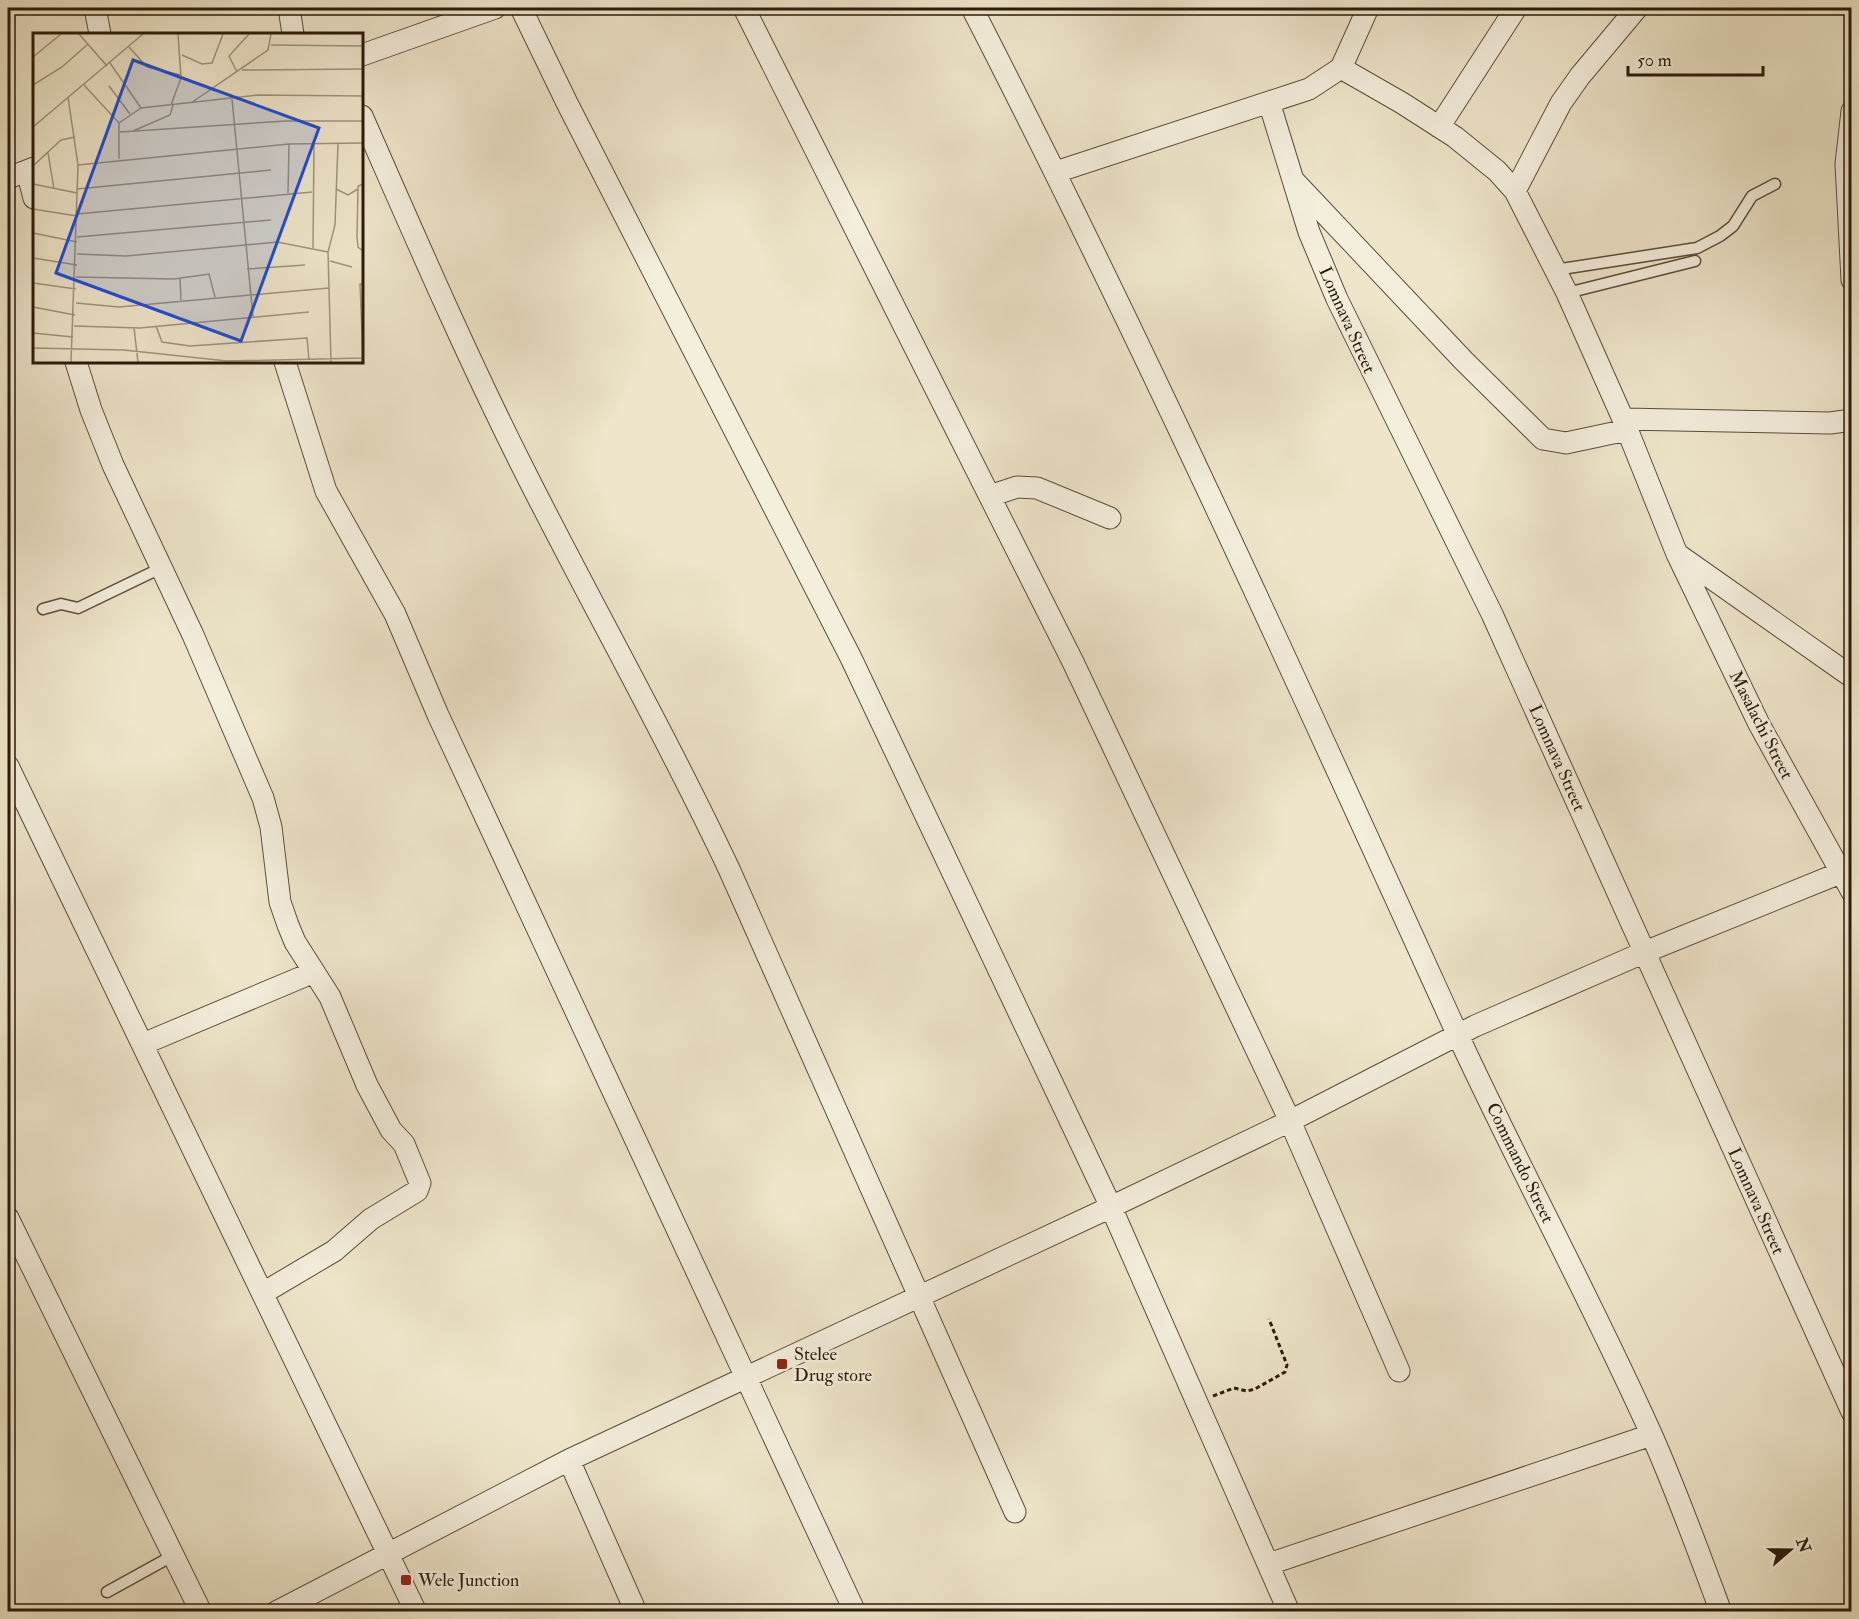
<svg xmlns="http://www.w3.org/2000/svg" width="1859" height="1619" font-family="'IM FELL Double Pica',serif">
<rect width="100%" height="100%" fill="#eee5ca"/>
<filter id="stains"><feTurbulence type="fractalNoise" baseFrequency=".00333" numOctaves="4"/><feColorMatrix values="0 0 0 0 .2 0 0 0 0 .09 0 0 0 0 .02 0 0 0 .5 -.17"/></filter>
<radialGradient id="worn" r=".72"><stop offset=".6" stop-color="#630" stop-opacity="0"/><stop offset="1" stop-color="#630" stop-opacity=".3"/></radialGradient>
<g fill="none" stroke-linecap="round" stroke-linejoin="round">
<defs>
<path id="service" d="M1555,270L1697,248L1720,236L1733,226L1752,196L1775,184
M1567,293L1695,261
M43,609L61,604L78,608L161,568
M107,1592L174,1555"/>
<path id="minor" d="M95,8L100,34
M289,8L293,34
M521,8L567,103L851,658L1111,1207L1289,1612
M744,8L1073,662L1290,1121L1399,1371
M972,8C1144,343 1299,686 1455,1029C1518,1166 1591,1299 1653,1438C1678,1495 1699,1553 1721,1612
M362,55L495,8
M1341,68L1402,103L1455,137L1497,171L1515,191L1567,293L1623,419L1677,554L1759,724L1852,892
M1269,102L1309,232L1337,299L1492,614L1852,1412
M1852,111L1846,164L1852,280
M362,116C413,232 463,348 520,462C588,598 664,731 729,869L1015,1512
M1439,127L1516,8
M27,171L34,198
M1056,172L1309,89L1341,68L1368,8
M8,178L34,168
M1295,182L1464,361L1543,439L1566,443L1627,430
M1515,191L1561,103L1580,76L1637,8
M76,362L91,410L113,465L193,635L263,798L271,827L280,902L288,925L295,942L330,997L367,1085L391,1130L404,1144L420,1183L417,1191L371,1219L334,1251L263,1293
M285,362L326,491L395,614L438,715L855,1612
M1623,419L1830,423L1852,420
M990,496L1017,487L1037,488L1110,518
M1680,556L1852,677
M8,766L416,1612
M143,1044L314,972
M8,1218L201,1612
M569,1460L636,1612
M1269,1564L1651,1435
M276,1612L569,1460L1111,1207L1290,1121L1475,1026L1645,952L1840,873"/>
</defs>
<use href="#service" stroke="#5b4e3a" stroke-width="13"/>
<use href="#minor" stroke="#5b4e3a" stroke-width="23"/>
<path stroke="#2a1b0a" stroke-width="3" stroke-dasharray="4.5 3" stroke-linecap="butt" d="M1213,1396L1234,1388L1247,1391L1255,1389L1285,1372L1287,1365L1269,1319"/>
<use href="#service" stroke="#f4eedd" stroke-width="10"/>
<use href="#minor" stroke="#f4eedd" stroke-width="21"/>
</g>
<g fill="#8f2418" stroke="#f4eedd" stroke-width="2">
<rect x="776" y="1358" width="12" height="12" rx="3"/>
<rect x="400" y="1574" width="12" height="12" rx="3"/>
</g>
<g text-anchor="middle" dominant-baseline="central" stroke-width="5" stroke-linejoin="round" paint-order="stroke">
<g font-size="18" fill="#2a1b0a" stroke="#f4eedd">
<text transform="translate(1347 320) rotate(66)">Lomnava Street</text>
<text transform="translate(1761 725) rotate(63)">Masalachi Street</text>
<text transform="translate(1557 758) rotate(66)">Lomnava Street</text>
<text transform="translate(1520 1163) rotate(64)">Commando Street</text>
<text transform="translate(1756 1201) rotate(66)">Lomnava Street</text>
</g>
<g font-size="18" fill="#2a1b0a" stroke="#f4eedd" text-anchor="start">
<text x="794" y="1354">Stelee<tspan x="794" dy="21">Drug store</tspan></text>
<text x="418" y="1580">Wele Junction</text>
</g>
</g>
<g transform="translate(33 33)">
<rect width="330" height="330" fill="#eee5ca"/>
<path fill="none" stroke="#a0947d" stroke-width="1.5" d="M46,1L74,33M238,12L330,13M96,14L114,34L148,42M149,22L169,31L179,30L190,1M0,24L28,1M77,30L108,75M209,37L330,36M204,39L196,23L216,1M0,52L29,34L55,11M51,52L86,90M76,53L97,81M35,64L45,132L38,329M199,66L220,284M158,70L235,17L238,1M138,72L148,45L145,1M86,90L108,75L225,62L330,63M86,90V126M0,94L110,1M100,98L137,82L140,72M87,99L253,88H330M15,120L21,156M45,132L256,111L330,110M0,133L28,107L42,104M0,151L44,160M330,151L325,153L324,204L325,214L330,218M44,156L238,137M303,156L315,162L325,156M255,160L256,111M0,176L44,183M44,181L279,159M0,200L44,209M44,204L238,187M280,215L281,110M44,221L93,223L244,209L295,219M0,225L44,232M297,228L319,234M214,236L272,232M43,244L141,246L176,241L182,264M147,245L148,267M0,250L43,256M43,270L86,274L296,255M0,274L42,282M41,293L107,295L276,279M123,293L129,309L157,313L274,305L276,327M101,295L105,329M0,300L40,304M0,315L91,317L194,328L330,325M330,325L327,251H330M298,329L295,219L302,192L305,110"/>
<path fill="#1d4ed8" fill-opacity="0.15" stroke="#1d4ed8" stroke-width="3" d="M100,27L286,95L208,308L23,240Z"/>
<rect width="330" height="330" fill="none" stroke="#2a1b0a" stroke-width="3"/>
</g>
<rect width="1859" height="1619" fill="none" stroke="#eee5ca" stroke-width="30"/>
<rect x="9" y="9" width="1841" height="1601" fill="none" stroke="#2a1b0a" stroke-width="3"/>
<rect x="15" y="15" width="1829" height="1589" fill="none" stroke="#2a1b0a" stroke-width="1.5"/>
<g transform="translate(1790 1550) rotate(70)" stroke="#f4eedd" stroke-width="4.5" paint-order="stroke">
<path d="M0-4.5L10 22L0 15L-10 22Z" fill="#2a1b0a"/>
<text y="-9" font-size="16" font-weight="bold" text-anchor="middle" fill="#2a1b0a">N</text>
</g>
<path d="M1628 66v9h135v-9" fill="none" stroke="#2a1b0a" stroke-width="3"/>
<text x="1637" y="66" font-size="18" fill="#2a1b0a" stroke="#f4eedd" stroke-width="4.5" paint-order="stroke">50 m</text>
<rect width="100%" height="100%" filter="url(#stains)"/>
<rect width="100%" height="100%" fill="url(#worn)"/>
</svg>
